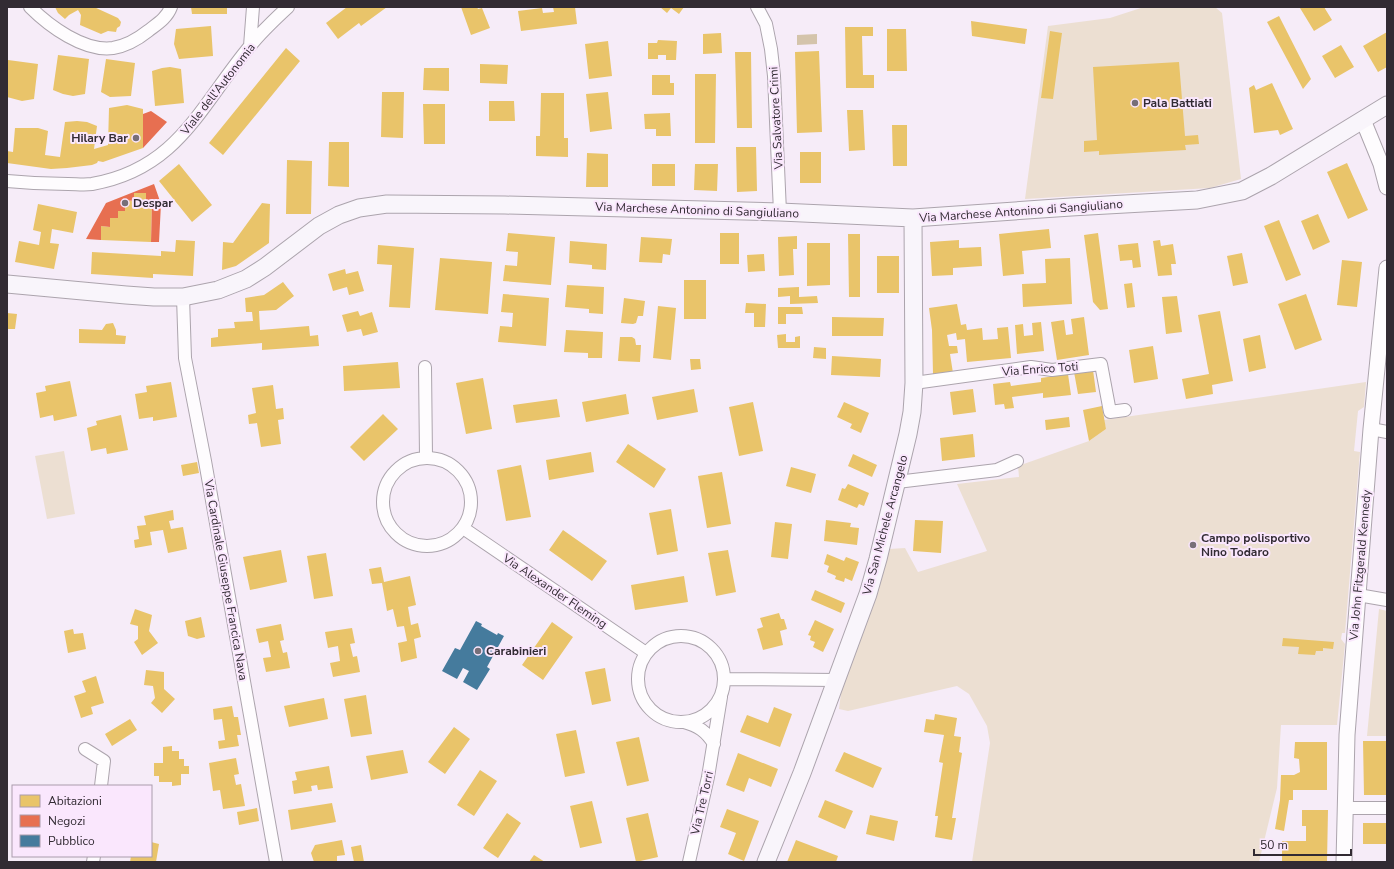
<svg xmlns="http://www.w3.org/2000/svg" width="1394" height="869" font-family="'Nunito Sans',sans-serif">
<rect width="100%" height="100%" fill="#f6ecf8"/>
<path fill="#ecdfd2" d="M1144,7H1215L1222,13L1241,179L1210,188L1025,199L1048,26L1110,18Z
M1366,382L1364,407L1358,411L1354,451L1360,452L1345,633H1342L1341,639L1345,644L1337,725H1281L1277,788L1259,862H972L990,743L987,726L969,694L957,686L848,711L839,709L841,693L889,549L905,548L918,572L987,551L957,484L1019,477L1018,466L1089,441L1106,429L1104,420Z
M64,451L75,514L47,519L35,456Z
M1379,609L1387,611V736H1367Z"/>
<path fill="#d4c4ab" d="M817,34V44L797,45V35Z"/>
<path fill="#e9c46a" d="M55,7H94L118,18L121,22L120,26L117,28L116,32L108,31L101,34L80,25L81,15L78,10L69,15L65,19L58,13Z
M191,7H227V14H192Z
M347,7H387L361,26L359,23L338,39L326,23Z
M461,7H477L478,9L482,8L490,28L471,35Z
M553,7H575L577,24L521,31L518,11L542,8L543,13L554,12Z
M660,7H684L679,14L671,8L667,13Z
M1301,7H1324L1332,20L1314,31L1300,8Z
M1279,16L1311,79L1303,89L1267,22Z
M971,21L1027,29L1025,44L972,36Z
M211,26L213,56L179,59L174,44L176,29Z
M845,27H873V36H862L863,75H874V88H846Z
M887,29H906L907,71H887Z
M1050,31L1062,33L1053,99L1041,98Z
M1387,32V67L1378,72L1363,46Z
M721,33L722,53L703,54V34Z
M658,40L677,41L676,60H666V55H658V59H648V43H657Z
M608,41L612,76L589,79L585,44Z
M1341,45L1354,67L1335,78L1322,56Z
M286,48L300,61L223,155L209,143Z
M819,51L822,132L797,133L795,52Z
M735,52H751L752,128H737Z
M58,55L89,59L85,94L73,96L63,94L53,90Z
M106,59L135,63L131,96L110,97L101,92Z
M8,60L38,64L34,99L22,101L7,97Z
M1179,62L1185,136L1198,135L1199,144L1185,145L1186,150L1099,155V151L1084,152V141L1097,140L1093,67Z
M480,64L508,65L507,84L480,83Z
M170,67L181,69L184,103L155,106L152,71L162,68Z
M424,68H449V91L423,90Z
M695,74H716L715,143H695Z
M652,75H670V83H674V95H652Z
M1272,83L1293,129L1280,135L1278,130L1254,133L1249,88L1254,85L1256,90Z
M382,92H404L403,138L381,137Z
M608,92L612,129L590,132L586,94Z
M541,93H564V138H568V157L536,156V136H540Z
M489,101H514L515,121H489Z
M423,104H445V144H424Z
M127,105L143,109V148L103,162L98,161L97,163L92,165L67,168L51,169L7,163V151L13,152L15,128H38L48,131L45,155L60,157L65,122L77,121L87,122L97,126L94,149L108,145L109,108Z
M847,110H863L865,150L849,151Z
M670,113L671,136H656V129H645L644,114Z
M892,125H907V166H893Z
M329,142H349V187L328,186Z
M736,147H756L757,191L737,192Z
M800,152H821V183H800Z
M587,153L608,154V187H586Z
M287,160L312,161L311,214H286Z
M1347,163L1368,210L1348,219L1327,172Z
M179,164L212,205L192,222L159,181Z
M652,164H675V186H652Z
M695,164H718L717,191L694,190Z
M134,193H146V203H152L151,242L101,240V226L110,227V218H118V211H125V200L134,201Z
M262,203L270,204L269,243L236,266L222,270L223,242L233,243Z
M38,204L77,212L73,233L52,229L50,243L59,244L54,269L15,262L19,241L39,245L41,232L33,230Z
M1318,214L1330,242L1313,250L1301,221Z
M1279,220L1301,275L1286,281L1264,226Z
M1049,229L1051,248L1022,251L1024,274L1003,276L999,234Z
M508,233L555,237L551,285L503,281L505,265L517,266L518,252L506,251Z
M720,233H739V264H720Z
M1098,233L1108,309L1100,310L1093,302L1084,235Z
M848,234H860V297H849Z
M797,236V249H793L794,275L779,276L778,237Z
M641,237L672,239L670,255L663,254L662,263L639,262Z
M176,240L195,241L193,276L153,274V278L91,274L92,252L161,256V251L175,252Z
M959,240V248L981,247L982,266L953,268V275L932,276L930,242Z
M1160,240L1161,246L1173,244L1176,264H1171L1172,275L1158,276L1153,241Z
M570,241L607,244L606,270L592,269V265L569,263Z
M807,243H830V285L807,286Z
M1138,243L1141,267L1133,268L1132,260L1120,261L1118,245Z
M378,245L414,248L410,308L389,307L392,265L377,264Z
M1242,253L1248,283L1233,286L1227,256Z
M764,254L765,271L748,272L747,255Z
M877,256H899V293H877Z
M440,258L492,262L488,314L435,310Z
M1070,258L1072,304L1023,307L1022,284L1046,283L1045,259Z
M1342,260L1362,262L1357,307L1337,305Z
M345,269L346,274L358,271L364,291L349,295L347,287L333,291L328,274Z
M684,280H706V319H684Z
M283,282L294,296L276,310L259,311L260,330L309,326L310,336L318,335L319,346L262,350V343L211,347V338L218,337V329L235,328L234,322L253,321L252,312H246L245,298L264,295Z
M1132,283L1135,307L1127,308L1124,284Z
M567,285L604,287L603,314L589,313V309L565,307Z
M799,287V297L817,296L818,303L790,304V296L778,297V288Z
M503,294L549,298L546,346L498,342L500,326L512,327L513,313L501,312Z
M1306,294L1322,340L1295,350L1278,304Z
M1177,296L1182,332L1166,334L1162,297Z
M624,298L645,301L643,316H638L636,323L633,324L621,323Z
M746,303L766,304L765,327H754V313H745Z
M957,304L961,325L966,324L967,330L982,328L983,340L998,339L997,328L1008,327L1011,358L967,362L965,339L957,340L956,333L947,335L949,346H957L958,353L950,354L953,373L933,374L932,330L929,308Z
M658,306L676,308L671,360L653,358Z
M778,307H802L803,314H786V324H778Z
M358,311L360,316L372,312L378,332L363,336L361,329L347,332L342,315Z
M1220,311L1233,381L1212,385L1213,394L1186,399L1182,379L1209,374L1198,315Z
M7,313L17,314L15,329H7Z
M832,317L884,318L883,336H832Z
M1084,317L1089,355L1057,360L1051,322L1064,320L1066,335L1073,334L1071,319Z
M1041,322L1044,351L1017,354L1015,325L1023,324L1024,336L1033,335L1032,323Z
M113,323L116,330V335L126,336L125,344L79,343V329L102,330L106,324Z
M566,330L603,332L602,358H588V353L564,352Z
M786,334V342H795V337L800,336V348H778L777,335Z
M1260,335L1266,368L1249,372L1243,339Z
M620,337H632L635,339L636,345H641L640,362L618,361Z
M1153,346L1158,379L1134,383L1129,350Z
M814,347L826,348V359L813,358Z
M832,356L881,359L880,377L831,375Z
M690,359H700L701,369L691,370Z
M398,362L400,388L344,391L343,366Z
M1093,370L1096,392L1078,394L1074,372Z
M1068,374L1071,395L1043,398V393L1012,397L1014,408L1005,409L1004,404L995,405L993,384L1010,382L1011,386L1041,382V378Z
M483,378L492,429L466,434L456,383Z
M70,381L77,416L54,421L53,415L40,418L36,393L46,391L45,386Z
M171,382L177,417L153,421V417L139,419L135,394L147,392L146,386Z
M273,385L276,409L283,408L284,419L278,420L281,444L261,447L257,423L249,424L248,415L256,413L252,388Z
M694,389L698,412L657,420L652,397Z
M973,389L976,412L953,415L950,392Z
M626,394L629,414L586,422L582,402Z
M557,399L560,417L516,423L513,405Z
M753,402L763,451L739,456L729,407Z
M844,402L869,413L861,433L850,428L852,424L837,417Z
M1102,406L1106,429L1089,441L1083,410Z
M383,414L398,429L364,461L350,447Z
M121,415L128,450L107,454L106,448L91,451L87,428L97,425L96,421Z
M1069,417L1070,427L1046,430L1045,420Z
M973,434L975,457L942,461L940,438Z
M628,444L666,469L654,488L616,462Z
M591,452L594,472L549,480L546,460Z
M853,454L877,465L872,477L848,466Z
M197,462L199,473L183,476L181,465Z
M521,465L531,517L506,521L497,470Z
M791,467L816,474L811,493L786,486Z
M722,472L731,524L707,528L698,476Z
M848,484L869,493L864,506L859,504L857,508L838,500L842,488L845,489Z
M671,509L678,551L657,555L649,513Z
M173,510L174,520L169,521L171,529L183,527L187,549L168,553L163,530L150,532L152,545L135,548L134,540L139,539L137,526L146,525L144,516Z
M826,520L851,523L850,527L859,528L857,545L824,541Z
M915,520L943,521L941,553L913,551Z
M775,522L792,524L788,559L771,557Z
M563,530L607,561L592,581L549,550Z
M281,550L287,582L250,590L243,557Z
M728,550L736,592L716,596L708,553Z
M326,553L333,596L314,599L307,556Z
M827,554L844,561L846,557L859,562L852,581L845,578L844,582L835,579L836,576L827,572L829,566L824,564Z
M381,567L384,582L410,576L416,605L408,607L411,625L418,623L421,637L414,639L417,658L401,662L398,643L407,641L404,626L397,627L393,609L387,611L382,583L372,584L369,569Z
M684,576L688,602L635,610L631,585Z
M815,590L845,603L841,613L811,600Z
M135,609L152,615L149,631L158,643L142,655L134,642L138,639V626L130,624Z
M779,613L781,619H784L787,629L780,631L783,645L763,650L757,629L763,627L760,618Z
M201,617L205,637L197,639L188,636L185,621Z
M815,620L834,629L823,652L813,647L815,642L810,640L811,636L808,635Z
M552,622L573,637L543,680L522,665Z
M281,624L284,640L280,641L283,653L287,652L290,668L266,672L263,658L271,657L268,641L259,643L256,629Z
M352,628L355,643L350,644L353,657L357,656L360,672L333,677L330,663L340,661L338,646L328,648L325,632Z
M73,629L74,634L83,633L86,649L68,653L64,631Z
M1283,638L1334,642L1333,649L1323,648V651H1316L1315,655L1298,654L1299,647L1282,646Z
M605,668L611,701L592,705L585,672Z
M146,670L164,672V689L175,699L162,713L151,703L155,698L153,686L144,685Z
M96,676L104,703L91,707L93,714L81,718L74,696L86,692L82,681Z
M366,695L372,734L351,737L344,699Z
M324,698L328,719L289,727L284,706Z
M232,706L234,717H238L241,735H237L239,746L219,749L218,741L225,740L222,719L214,720L213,709Z
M774,707L792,714L780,747L740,732L747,715L768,723Z
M935,714L957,718L954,736L961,737L959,752L962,753L952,818H956L952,840L935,837L938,816H935L943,763L939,762L944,735L924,732L926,719L934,720Z
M130,719L137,730L112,746L105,734Z
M454,727L470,739L445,774L428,762Z
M576,730L585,773L565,777L556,734Z
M639,737L649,781L627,786L616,742Z
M1363,741H1387V795H1364Z
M1295,742H1327V790H1293V800H1289L1284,831L1275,829L1280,800L1281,775H1294L1300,772L1299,759L1294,758Z
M172,746V751H179V759H184V766H189V774H181V785L172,786V782H159V776H154V763H163V747Z
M403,750L408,773L371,780L366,756Z
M844,752L882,768L873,788L835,771Z
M738,753L778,769L771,787L749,778L744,792L726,785Z
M236,758L239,774L234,775L236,785L241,784L245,806L223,809L220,790L213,791L209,763Z
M329,766L333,788L318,790L317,785L311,786L312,791L294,794L292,781L297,780L295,772Z
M480,770L497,781L474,816L457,805Z
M825,800L853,811L845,829L818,817Z
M592,801L602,843L580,848L570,806Z
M332,803L336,822L291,830L288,810Z
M257,808L259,821L239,825L237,812Z
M727,809L759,821L744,861L728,854L736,833L720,827Z
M1302,810H1328L1327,862L1282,861V841H1306V826H1302Z
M507,813L521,823L498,858L483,848Z
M648,813L658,857L636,862L626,818Z
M870,815L898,821L894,841L866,834Z
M1363,823H1387V844H1363Z
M342,840L345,855L337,856V862H314L311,853L315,845Z
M796,840L838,856L836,862H787Z
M151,842L159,844L156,862H130L131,856H151Z
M361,845L364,862H354L351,847Z
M534,855L545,862H529Z"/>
<path fill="#e76f51" d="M151,111L167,122L143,148V114Z
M154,184L161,204L159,242H151L152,203H146V193H134V201L125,200V211H118V218H110V227L101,226V240L86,239L106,203Z"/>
<path fill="#457b9d" d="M476,621L482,624L481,626L497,635L498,633L504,636L487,667L490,669L477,690L463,682L469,671L463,668L457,679L442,671L455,648L460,650Z"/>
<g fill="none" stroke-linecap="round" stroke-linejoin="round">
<defs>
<path id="minor" d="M30,7C49,26 84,52 113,48C125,46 138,39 148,31C157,24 167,18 171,7
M757,7L766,24L771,49L774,76L780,212
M250,46L253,7
M7,181C27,183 48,184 68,184C76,184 84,185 92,184C178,169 200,106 250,46C261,32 275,19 288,7
M183,297L185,358L205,461L276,862
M425,367L426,457
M914,383L1031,367L1052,370L1101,364L1110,412L1125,410
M1371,429L1387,432
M383 502a44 44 0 1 1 88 0a44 44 0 1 1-88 0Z
M897,482L997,470L1017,461
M463,528L646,653
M1358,595L1387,600
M638 679a43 43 0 1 1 86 0a43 43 0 1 1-86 0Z
M724,679L836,680
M684,722C698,726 706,731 714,744
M85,749L104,761L101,786
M1345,808H1387
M93,862L94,856
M689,862L708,777L721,697"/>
<path id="tertiary" d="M1363,120L1381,164L1387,187
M1344,862L1347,735L1371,429L1387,268"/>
<path id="secondary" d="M7,284L126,295L154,297H183L218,290L246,279L265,267L319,226L339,215L359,208L387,204L505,205L780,212L913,218L1071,207L1197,200L1242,191L1271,176L1387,105
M766,862L802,773L868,594L878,559L908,434L912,412L914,383L913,218"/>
</defs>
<use href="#minor" stroke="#aca4ad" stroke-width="14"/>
<use href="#tertiary" stroke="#aca4ad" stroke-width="17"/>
<use href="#secondary" stroke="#aca4ad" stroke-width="19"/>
<use href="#minor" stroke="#fefcfe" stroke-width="12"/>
<use href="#tertiary" stroke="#fefcfe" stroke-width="15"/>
<use href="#secondary" stroke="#f9f5fb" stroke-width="17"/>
</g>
<g fill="#776f78" stroke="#fae7fd" stroke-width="1.5">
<circle cx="1135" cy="103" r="4"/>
<circle cx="136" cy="138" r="4"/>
<circle cx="125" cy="203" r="4"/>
<circle cx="1193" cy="545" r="4"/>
<circle cx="478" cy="651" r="4"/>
</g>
<g text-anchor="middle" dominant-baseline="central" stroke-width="4" stroke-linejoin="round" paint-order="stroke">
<g font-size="12" fill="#322b33" stroke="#fae7fd">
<text transform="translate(218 89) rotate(-52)">Viale dell'Autonomia</text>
<text transform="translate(776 118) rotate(-93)">Via Salvatore Crimi</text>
<text transform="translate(697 210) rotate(2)">Via Marchese Antonino di Sangiuliano</text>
<text transform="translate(1021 211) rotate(-4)">Via Marchese Antonino di Sangiuliano</text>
<text transform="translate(1040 369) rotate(-4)">Via Enrico Toti</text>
<text transform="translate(885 525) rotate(-75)">Via San Michele Arcangelo</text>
<text transform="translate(1360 565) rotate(-85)">Via John Fitzgerald Kennedy</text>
<text transform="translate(226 580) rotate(80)">Via Cardinale Giuseppe Francica Nava</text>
<text transform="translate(555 591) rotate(34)">Via Alexander Fleming</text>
<text transform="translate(702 803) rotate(-77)">Via Tre Torri</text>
</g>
<g font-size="12" font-weight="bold" fill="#322b33" stroke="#fae7fd" text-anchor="start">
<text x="1143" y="103">Pala Battiati</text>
<text x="128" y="138" text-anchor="end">Hilary Bar</text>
<text x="133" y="203">Despar</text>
<text x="1201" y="538">Campo polisportivo<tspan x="1201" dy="14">Nino Todaro</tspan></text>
<text x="486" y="651">Carabinieri</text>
</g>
</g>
<rect width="1394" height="869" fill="none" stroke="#322b33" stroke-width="16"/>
<rect x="12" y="785" width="140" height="72" fill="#fae7fd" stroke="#aa9cac"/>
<rect x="20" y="795" width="20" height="12" fill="#e9c46a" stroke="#aa9cac"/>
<text x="48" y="805" font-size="12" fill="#322b33">Abitazioni</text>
<rect x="20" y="815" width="20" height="12" fill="#e76f51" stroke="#aa9cac"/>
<text x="48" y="825" font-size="12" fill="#322b33">Negozi</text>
<rect x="20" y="835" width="20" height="12" fill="#457b9d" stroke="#aa9cac"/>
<text x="48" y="845" font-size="12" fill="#322b33">Pubblico</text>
<path d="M1254 849v6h97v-6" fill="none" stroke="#322b33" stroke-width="2"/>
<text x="1260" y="849" font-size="12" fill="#322b33" stroke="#fae7fd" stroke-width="3" paint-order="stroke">50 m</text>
</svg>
